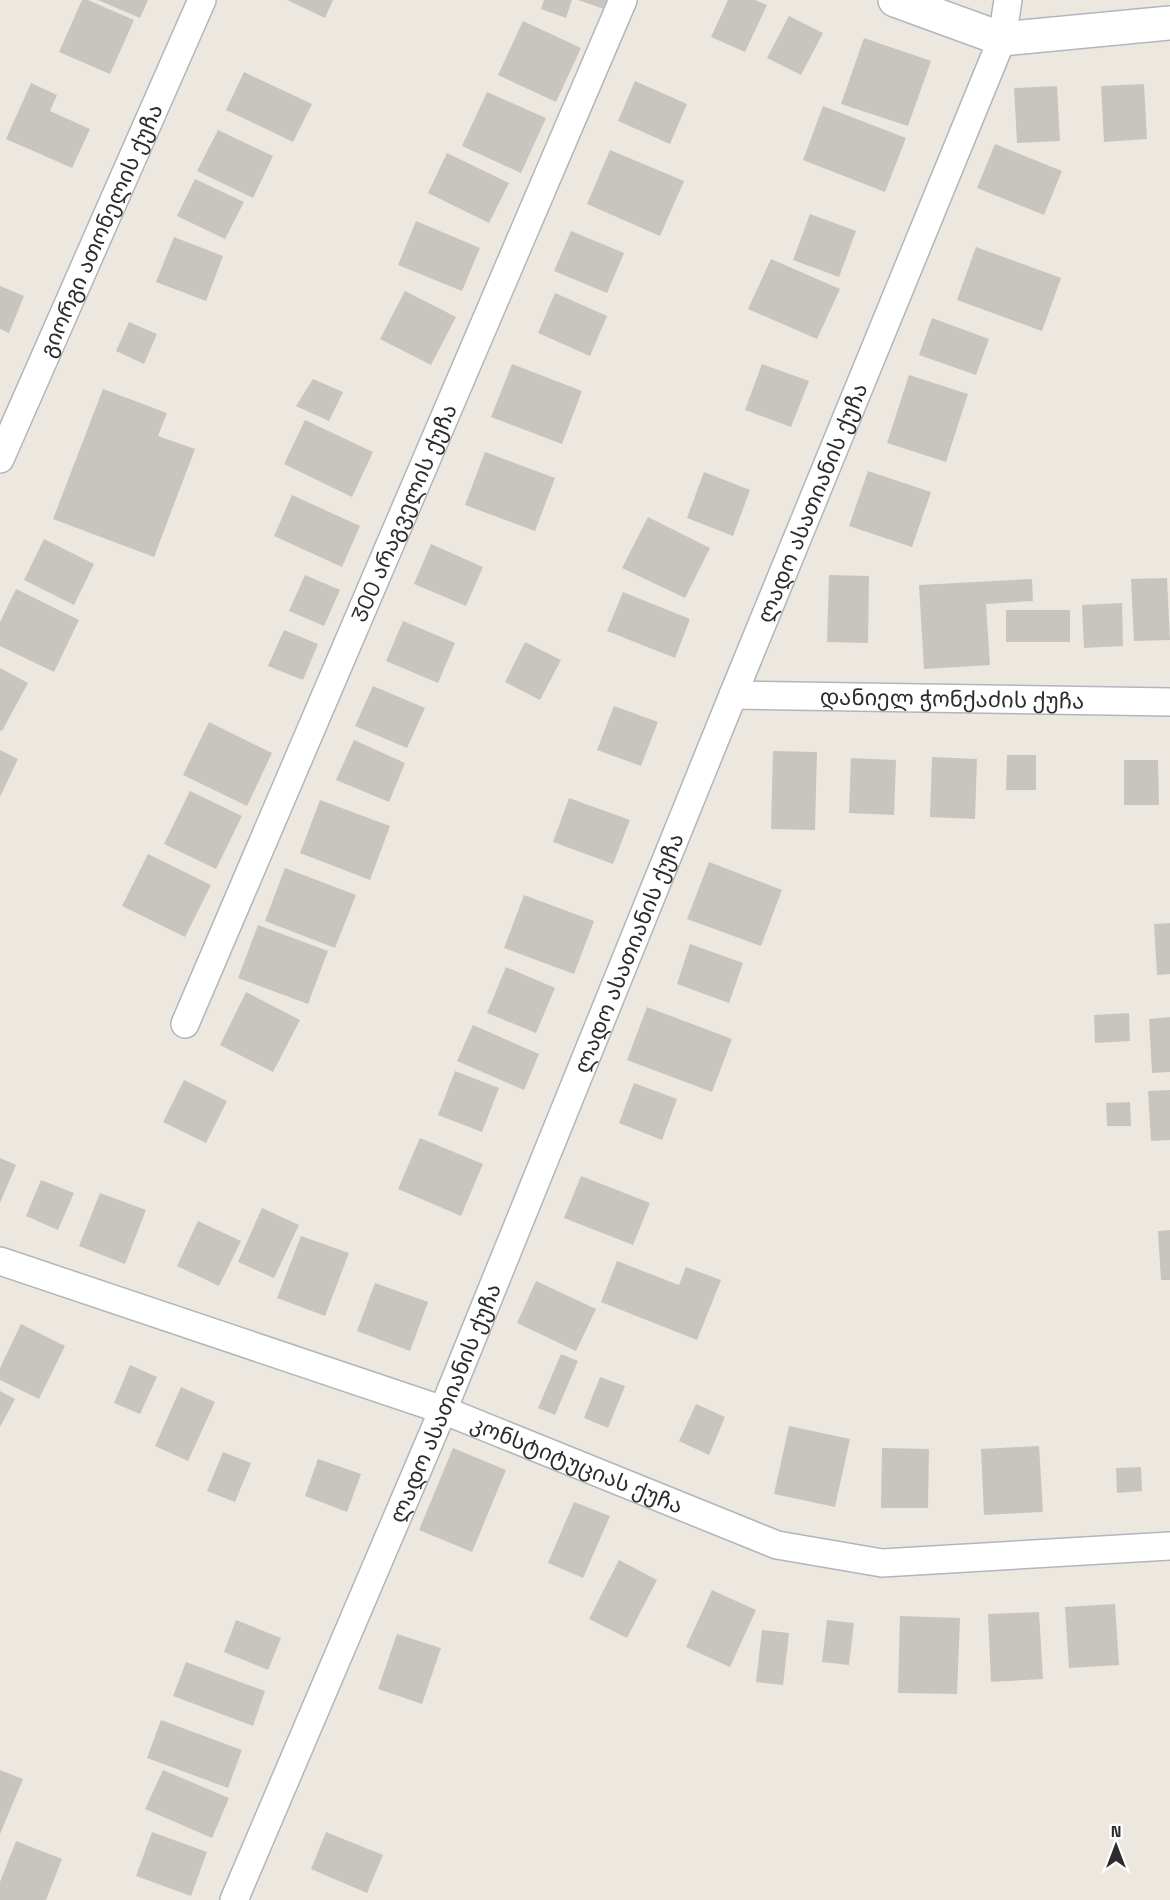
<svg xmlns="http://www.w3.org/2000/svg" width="1170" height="1900" font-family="'Space Grotesk','Noto Sans Georgian',sans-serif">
<rect width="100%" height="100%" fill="#ece8e0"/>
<path fill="#c8c4bf" d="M82,0H88L134,20L110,74L59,52Z
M98,0H148L140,18Z
M287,0H333L325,18Z
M544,0H572L566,18L541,9Z
M578,0H607L604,9Z
M728,0H755L767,5L745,52L711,37Z
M789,16L823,33L801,75L767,58Z
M523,21L581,48L556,102L498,75Z
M864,38L931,61L908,126L841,104Z
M244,72L312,104L293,142L226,110Z
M635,81L687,104L670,144L618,121Z
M31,83L57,95L50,111L90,129L72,168L6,139Z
M1144,84L1147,139L1104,142L1101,86Z
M1057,86L1060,141L1017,143L1014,88Z
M487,92L546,118L521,173L462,146Z
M823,106L906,138L885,192L803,160Z
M218,130L273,156L253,198L197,171Z
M995,144L1062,171L1044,215L977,188Z
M610,150L684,181L660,236L587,204Z
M447,153L509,183L489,223L428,193Z
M195,179L244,202L225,239L177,216Z
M810,214L856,231L839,277L793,260Z
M416,221L480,248L462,291L398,265Z
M571,231L624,253L607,293L554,271Z
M174,237L223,256L206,301L156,282Z
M976,247L1061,278L1042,331L957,300Z
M771,259L840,289L817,339L748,309Z
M0,286L24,296L9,333L0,329Z
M405,291L456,317L431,365L380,339Z
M555,293L607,316L590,356L538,333Z
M932,318L989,339L976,375L919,355Z
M129,322L157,334L144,364L116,351Z
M512,364L582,391L562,444L491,417Z
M762,364L809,381L791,427L745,410Z
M909,375L968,394L946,462L887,443Z
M313,379L343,392L329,421L296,406Z
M103,389L167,413L158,436L195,449L154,557L53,519Z
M305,420L373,452L352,497L284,464Z
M485,452L555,478L535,531L465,505Z
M868,471L931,492L912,547L849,526Z
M704,472L750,490L733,536L687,518Z
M292,495L360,526L342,567L274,536Z
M648,517L710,548L685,598L622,568Z
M44,539L94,564L74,605L24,580Z
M431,544L483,567L466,606L414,584Z
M305,575L340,590L324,626L289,611Z
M829,575L869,576L868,643L827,642Z
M1167,578L1170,640L1134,641L1131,579Z
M1032,579L1033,601L986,604L990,665L924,669L919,585Z
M16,589L79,620L54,672L0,646V622Z
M623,592L690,619L675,658L607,631Z
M1122,603L1123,646L1084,648L1082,605Z
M1006,610H1070V642H1006Z
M403,621L455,643L438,683L386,661Z
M284,630L318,644L303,680L268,666Z
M525,642L561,660L540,700L505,682Z
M0,668L28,683L2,731L0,730Z
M373,686L425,708L407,748L355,726Z
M614,706L658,722L641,766L597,750Z
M209,722L272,753L247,806L183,775Z
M354,740L405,763L389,802L336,780Z
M0,750L18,759L0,797Z
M773,751L817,752L815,830L771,829Z
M1007,755H1036V790H1006Z
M932,757L977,759L975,819L930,817Z
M851,758L896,760L894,815L849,813Z
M1124,760H1158L1159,805H1124Z
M190,791L242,816L216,869L164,844Z
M569,798L630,820L613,864L553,842Z
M320,800L390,826L370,880L300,853Z
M148,854L211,885L185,937L122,906Z
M709,862L782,890L761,946L687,919Z
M285,868L356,895L335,948L265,921Z
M524,895L594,921L574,974L504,948Z
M1170,923V974L1157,975L1154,924Z
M258,925L328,951L308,1004L238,978Z
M690,944L743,963L729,1003L677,984Z
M506,967L555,988L536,1033L487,1013Z
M246,992L300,1020L273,1072L220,1045Z
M647,1007L732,1039L712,1092L627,1060Z
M1129,1013L1130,1041L1095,1043L1094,1015Z
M1170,1017V1072L1152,1073L1149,1019Z
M473,1025L539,1054L524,1090L457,1061Z
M455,1071L499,1088L482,1132L438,1115Z
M184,1080L227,1101L206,1143L163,1122Z
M634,1083L677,1099L662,1140L619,1123Z
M1170,1090V1140L1151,1141L1148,1091Z
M1130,1102L1131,1126H1107L1106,1103Z
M420,1138L483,1164L461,1216L398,1189Z
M0,1158L16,1165L0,1203Z
M581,1176L650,1203L633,1245L564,1218Z
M41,1180L74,1193L58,1230L26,1216Z
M100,1193L146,1210L125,1264L79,1246Z
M262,1208L299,1225L274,1278L238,1262Z
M198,1221L241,1241L219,1286L177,1266Z
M1170,1230V1280H1161L1158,1231Z
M301,1236L349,1253L325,1316L277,1298Z
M617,1261L679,1285L686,1267L721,1280L697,1340L601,1302Z
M536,1281L596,1309L576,1351L517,1323Z
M375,1283L428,1302L410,1351L357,1331Z
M21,1324L65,1346L39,1399L0,1380V1368Z
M561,1354L578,1361L555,1415L538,1408Z
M130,1365L157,1377L140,1414L114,1403Z
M600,1377L625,1386L608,1428L584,1418Z
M181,1387L215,1402L188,1461L155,1446Z
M0,1391L15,1399L0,1427Z
M696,1404L725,1417L709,1455L679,1441Z
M789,1426L850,1439L835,1507L774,1494Z
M1039,1446L1043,1512L984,1515L981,1449Z
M453,1448L506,1470L472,1552L419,1530Z
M882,1448L929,1449L928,1508H881Z
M223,1452L251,1463L235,1502L207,1491Z
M318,1459L361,1474L347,1512L305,1496Z
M1141,1467L1142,1491L1117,1493L1116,1468Z
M574,1502L610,1516L583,1578L548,1563Z
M619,1560L657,1580L627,1638L589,1619Z
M712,1590L756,1610L730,1667L686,1647Z
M1115,1604L1119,1665L1069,1668L1065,1607Z
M1039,1612L1043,1679L991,1682L988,1614Z
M900,1616L960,1618L957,1694L898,1693Z
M236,1620L281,1638L268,1670L224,1652Z
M827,1620L854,1623L849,1665L822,1662Z
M762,1630L789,1633L783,1685L756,1682Z
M397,1634L441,1648L422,1704L378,1689Z
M186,1662L265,1691L253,1726L173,1696Z
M161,1720L242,1750L228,1788L147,1758Z
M0,1770L23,1779L0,1834Z
M163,1770L229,1798L212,1838L145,1809Z
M152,1832L207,1852L191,1896L136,1876Z
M326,1832L383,1855L367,1893L311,1869Z
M16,1841L62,1859L46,1900H0V1882Z"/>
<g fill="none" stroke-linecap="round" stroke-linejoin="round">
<defs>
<g id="minor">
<path id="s1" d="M0,459L202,0"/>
<path id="s2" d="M733,695L1170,702"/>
<path id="s3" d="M185,1024L623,0"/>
<path id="s4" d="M0,1261L443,1410L777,1545L882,1563L1170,1546"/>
<path id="s5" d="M234,1900L443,1410L733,695L1002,39L1008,0"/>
</g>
<path id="tertiary" d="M895,0L1002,39L1170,23"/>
</defs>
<use href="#minor" stroke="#b3b5be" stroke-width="30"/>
<use href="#tertiary" stroke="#b3b5be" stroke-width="36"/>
<use href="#minor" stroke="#fff" stroke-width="27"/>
<use href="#tertiary" stroke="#fff" stroke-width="33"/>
</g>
<g text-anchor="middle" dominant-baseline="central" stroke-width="5" stroke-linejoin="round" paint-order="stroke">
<g font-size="22" fill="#2c2c2c" stroke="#fff">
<text stroke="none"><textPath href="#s1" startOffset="250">გიორგი ათონელის ქუჩა</textPath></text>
<text stroke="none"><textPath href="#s5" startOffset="1512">ლადო ასათიანის ქუჩა</textPath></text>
<text stroke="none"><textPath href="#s3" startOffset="556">300 არაგველის ქუჩა</textPath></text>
<text stroke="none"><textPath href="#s2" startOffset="219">დანიელ ჭონქაძის ქუჩა</textPath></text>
<text stroke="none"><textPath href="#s5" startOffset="1026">ლადო ასათიანის ქუჩა</textPath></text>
<text stroke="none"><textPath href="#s5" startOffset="540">ლადო ასათიანის ქუჩა</textPath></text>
<text stroke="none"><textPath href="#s4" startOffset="612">კონსტიტუციას ქუჩა</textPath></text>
</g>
</g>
<g transform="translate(1116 1846)" stroke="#ffffff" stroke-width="4.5" paint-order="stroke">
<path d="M0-4.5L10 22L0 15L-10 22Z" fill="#2c2c2c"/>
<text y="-9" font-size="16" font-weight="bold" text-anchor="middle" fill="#2c2c2c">N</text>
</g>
</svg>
